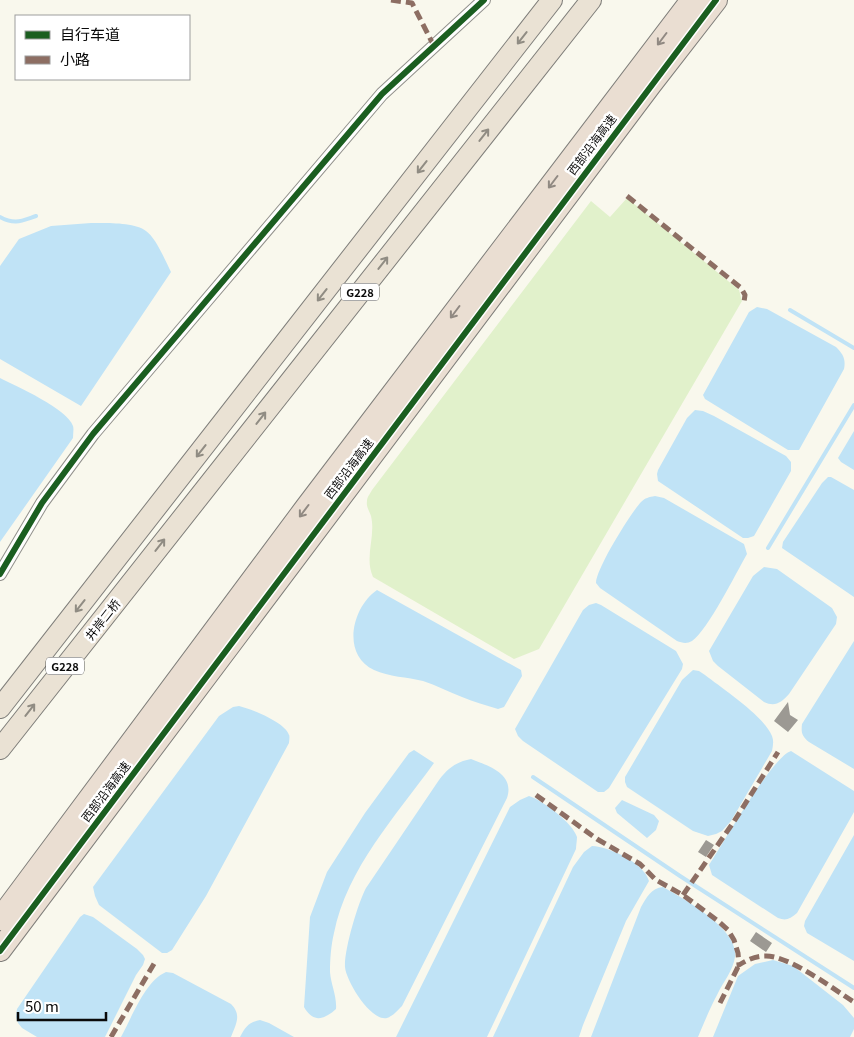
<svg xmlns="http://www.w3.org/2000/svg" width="854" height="1037" font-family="Georgia,'Noto Sans SC',serif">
<rect width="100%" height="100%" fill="#f9f8ed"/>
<path fill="#e1f1cb" d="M627,198L739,290L742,301L539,649L514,659L373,577C364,557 376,537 371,516C369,510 366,507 367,501C367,497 370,494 372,490L591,201L610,217Z"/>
<path fill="#c0e3f6" d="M91,223C106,223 135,222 146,231C156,238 165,260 171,272L81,406L0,359V266L19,239L51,226Z
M757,307L767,309L836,347C843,354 846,359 844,369L799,450H788L705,399L703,395L749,312Z
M0,378C16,386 68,409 73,426C74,429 73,434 73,438L0,542Z
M695,410L703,411L714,416L786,456L791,462V471L754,536L748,538H743L658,481L657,474L658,470L687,418Z
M854,431V470L841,462L838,458Z
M828,477H831L854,490V597L782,548L783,542L822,483Z
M655,496L664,498L744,544L747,554C736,573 708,630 692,641C687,644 682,643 677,641L600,588L596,583C596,569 630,514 641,502C645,498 649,497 655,496Z
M764,567L777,569L832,608L837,617L836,624L789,694C781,703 775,707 764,702L718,666L713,661L709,651L753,576Z
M377,590L521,670L522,676L504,707L498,709C486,705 474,702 462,697C449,692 436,685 423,681C407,677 389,677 374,670C341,655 352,607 377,590Z
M596,603L601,605L676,651L683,664L682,669L609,788L604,792H598L523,741L518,736L515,729L583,610L589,605Z
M854,641V769L809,742C802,736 801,733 802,724Z
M693,670L699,671L705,675C723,689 764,716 772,736C774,741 773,746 772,751L731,821L722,831L716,834L708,836L693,831L627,787L625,782V777L682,680Z
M239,706C251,709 285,722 289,735C290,736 289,742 289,743L206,896L172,950L167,953H162L99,905L95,896L93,887L219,716L233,707Z
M414,750L434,763C396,816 347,868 334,933C331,945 330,960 330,972C331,985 337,996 336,1009C324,1020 313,1023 304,1007L310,917L327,872L365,813L409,753Z
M791,751L854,791V812L797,913C790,919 786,921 778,918L712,875L709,865C723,844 772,757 791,751Z
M471,759C489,766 515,774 507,798L402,1006C398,1010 393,1016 387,1018C371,1022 346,981 345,967C344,950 358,903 366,888L439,780C448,768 456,762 471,759Z
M529,796C542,800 573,823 577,837C577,840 576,846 576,849L487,1037H396L510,807L520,800Z
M622,800L654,815L659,821L656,830L647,838L617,813L615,808Z
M854,835V961L807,933L804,926L805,921Z
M592,846C610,847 644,863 649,881L626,921L583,1025L579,1037H493L573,867L584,852Z
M663,887C684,899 739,929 735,957C733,971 723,982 717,995C710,1008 704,1023 698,1037H591L641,907C647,897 651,888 663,887Z
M84,914L93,917L137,949L143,955L145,959L143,965L136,975L105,1037H37L22,1028L18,1023L16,1017L17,1009L80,917Z
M773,960L793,966L843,1005L854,1018V1029L850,1037H713L738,976L755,964Z
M166,972L173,973L231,1004C242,1015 236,1024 231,1037H121C132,1017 145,981 166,972Z
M260,1020L269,1023L294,1037H240C245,1027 249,1022 260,1020Z"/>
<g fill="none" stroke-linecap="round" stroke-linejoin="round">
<path stroke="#c0e3f6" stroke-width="4" d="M0,217C15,225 21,221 36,216
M790,310L854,348
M768,548L854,405
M533,777L680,876L854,988"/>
</g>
<path fill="#9c9993" d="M788,702L790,715L798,720L788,732L774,721Z
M706,840L714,845L706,857L698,852Z
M756,932L772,943L766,952L750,941Z"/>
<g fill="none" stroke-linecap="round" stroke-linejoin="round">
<defs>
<path id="minor" d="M0,574L42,503L93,434L382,94L484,0"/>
<path id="trunk" d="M0,708L552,0
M0,749L591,0"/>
<path id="motorway" d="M0,919L306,508L692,0
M0,950L650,85L716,0"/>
</defs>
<use href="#minor" stroke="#92918c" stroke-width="14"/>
<use href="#trunk" stroke="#7f7e7a" stroke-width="22"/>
<use href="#motorway" stroke="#7f7e7a" stroke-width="24"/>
<use href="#minor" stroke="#fefefc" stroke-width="12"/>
<use href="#trunk" stroke="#eae2d4" stroke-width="20"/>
<use href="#motorway" stroke="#eaded2" stroke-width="22"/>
<path stroke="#8d6e63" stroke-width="5" stroke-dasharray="10 5" stroke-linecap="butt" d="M391,0L412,3L434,46
M627,196L741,288L745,295L744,302
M536,795L597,839L640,864L656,880L683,895L718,921L728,930L734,940L738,953L739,965C747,960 755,956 765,956C789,955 833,989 854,1002
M683,895L733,823L778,752
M720,1003L739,965
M111,1037L155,962"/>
<defs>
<path id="cycleway" d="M0,574L42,503L93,434L382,94L484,0
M0,951L716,0"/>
</defs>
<use href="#cycleway" stroke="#fff" stroke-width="9"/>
<use href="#cycleway" stroke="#1b5e20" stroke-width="6"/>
</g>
<defs><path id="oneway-shaft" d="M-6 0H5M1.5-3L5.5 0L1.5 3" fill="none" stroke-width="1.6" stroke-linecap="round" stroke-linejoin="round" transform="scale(1.25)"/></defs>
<g stroke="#908c83">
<use href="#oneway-shaft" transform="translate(522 38) rotate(128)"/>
<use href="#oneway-shaft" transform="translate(484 135) rotate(-52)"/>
<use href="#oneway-shaft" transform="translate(422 167) rotate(128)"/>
<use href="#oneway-shaft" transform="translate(383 263) rotate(-52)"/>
<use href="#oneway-shaft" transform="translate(322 295) rotate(128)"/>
<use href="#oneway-shaft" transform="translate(261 418) rotate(-52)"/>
<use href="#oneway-shaft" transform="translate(201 451) rotate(128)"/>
<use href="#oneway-shaft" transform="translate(160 545) rotate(-52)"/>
<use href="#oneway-shaft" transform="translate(80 606) rotate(128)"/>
<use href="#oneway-shaft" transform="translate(30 710) rotate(-52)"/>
</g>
<g stroke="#908982">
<use href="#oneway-shaft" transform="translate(662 39) rotate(127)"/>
<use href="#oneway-shaft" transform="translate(553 182) rotate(127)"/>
<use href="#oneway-shaft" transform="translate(455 312) rotate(127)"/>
<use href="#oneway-shaft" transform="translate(304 511) rotate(127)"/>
</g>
<g text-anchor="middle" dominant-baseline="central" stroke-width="5" stroke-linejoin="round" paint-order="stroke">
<g fill="#fff" stroke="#545454" stroke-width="1">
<rect x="341" y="283.5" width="38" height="17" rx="4"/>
<rect x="46" y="657.5" width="38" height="17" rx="4"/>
</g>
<g font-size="11" font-weight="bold" fill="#0a0a0a">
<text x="360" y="292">G228</text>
<text x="65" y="666">G228</text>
</g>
<g font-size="12" fill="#0a0a0a" stroke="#fff">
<text transform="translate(591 144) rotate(-53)">西部沿海高速</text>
<text transform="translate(348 468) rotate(-53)">西部沿海高速</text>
<text transform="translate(102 619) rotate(-52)">井岸二桥</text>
<text transform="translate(105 791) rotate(-53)">西部沿海高速</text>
</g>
</g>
<rect x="15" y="15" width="175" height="65" fill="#ffffff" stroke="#9d9d9d"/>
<rect x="25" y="31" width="25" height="8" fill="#1b5e20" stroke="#9d9d9d"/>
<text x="60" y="40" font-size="15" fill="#0a0a0a">自行车道</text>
<rect x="25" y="56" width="25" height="8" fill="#8d6e63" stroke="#9d9d9d"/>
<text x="60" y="65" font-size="15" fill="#0a0a0a">小路</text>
<path d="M18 1012v8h88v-8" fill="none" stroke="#0a0a0a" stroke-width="2.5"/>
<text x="25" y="1012" font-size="15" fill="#0a0a0a" stroke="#ffffff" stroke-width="4" paint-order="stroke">50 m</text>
</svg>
